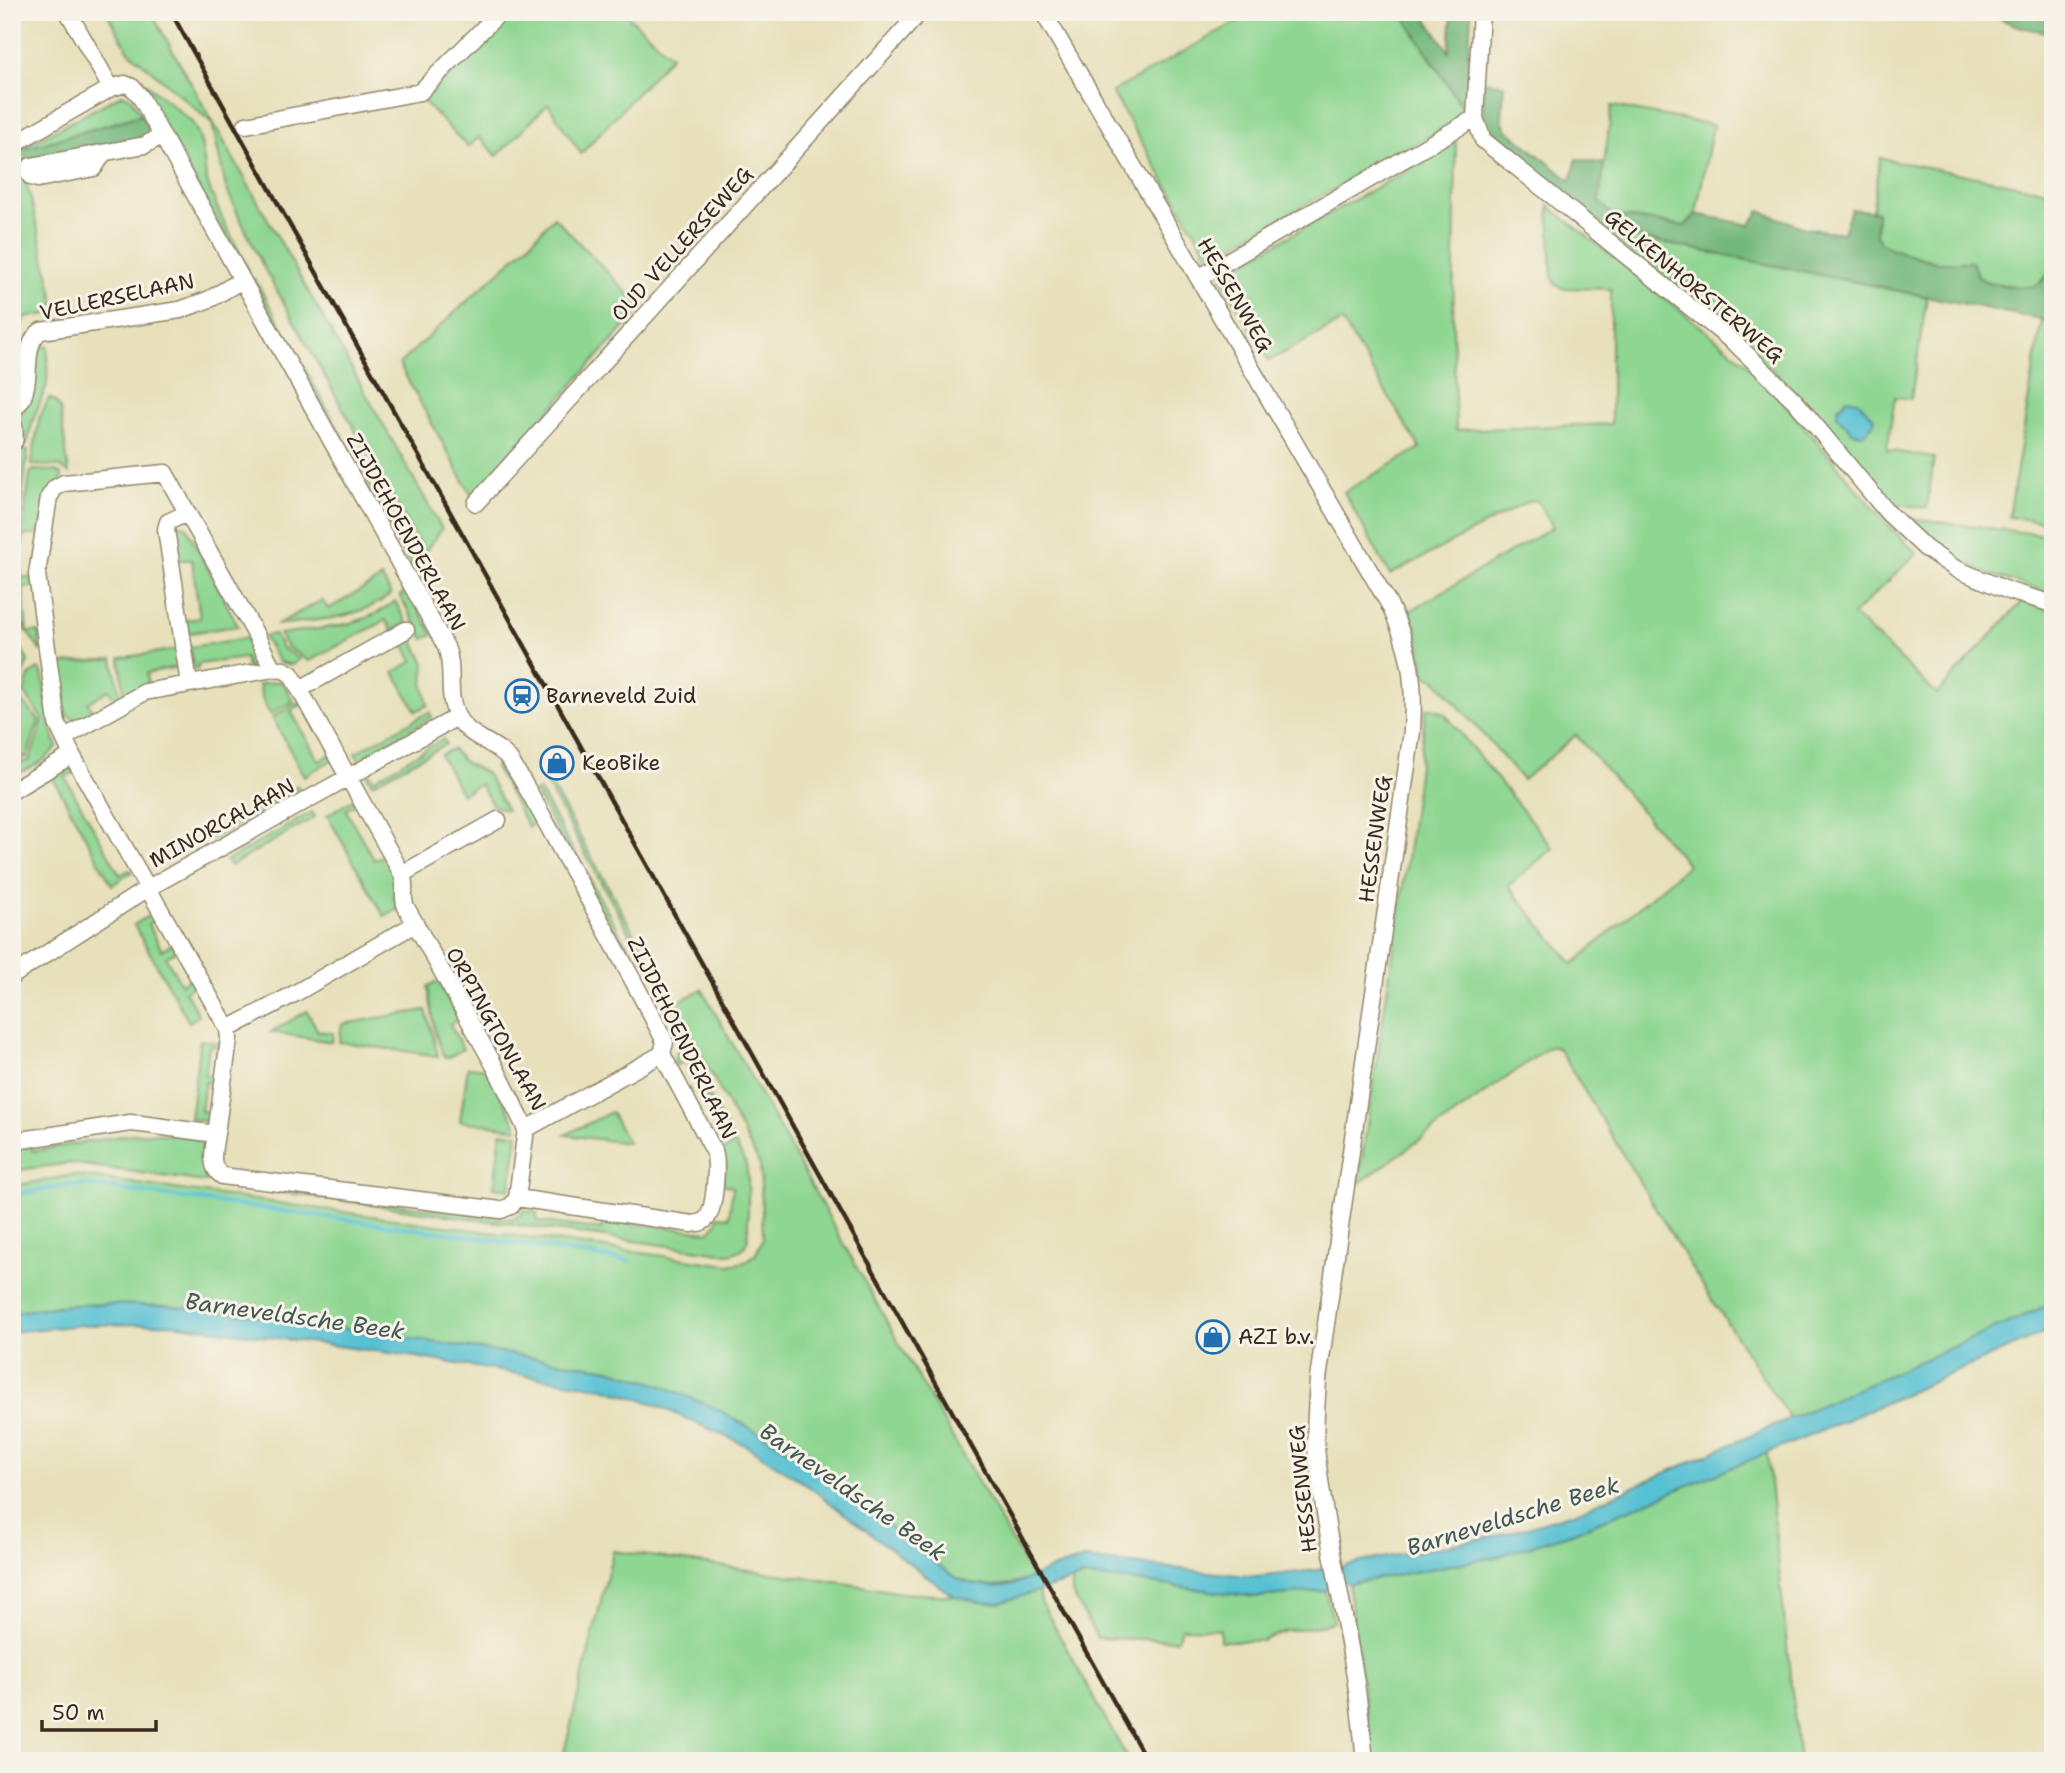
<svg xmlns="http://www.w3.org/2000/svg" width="2065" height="1773" font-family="'Shantell Sans',sans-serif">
<rect width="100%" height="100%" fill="#f7f3e8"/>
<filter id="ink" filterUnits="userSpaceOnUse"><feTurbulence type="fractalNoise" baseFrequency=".0143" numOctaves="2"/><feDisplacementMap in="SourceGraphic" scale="14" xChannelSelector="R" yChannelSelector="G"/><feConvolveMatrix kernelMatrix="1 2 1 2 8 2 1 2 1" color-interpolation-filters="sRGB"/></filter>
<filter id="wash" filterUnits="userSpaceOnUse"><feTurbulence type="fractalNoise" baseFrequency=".00686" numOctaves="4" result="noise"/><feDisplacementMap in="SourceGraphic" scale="28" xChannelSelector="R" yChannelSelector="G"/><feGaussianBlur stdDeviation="1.57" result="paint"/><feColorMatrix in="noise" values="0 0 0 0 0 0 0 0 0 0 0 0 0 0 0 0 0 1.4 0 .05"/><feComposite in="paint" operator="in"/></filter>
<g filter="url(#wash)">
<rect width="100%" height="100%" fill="#e7e0ba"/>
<path fill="#8ed691" stroke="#648058" stroke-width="2" d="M106,12H151L442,529L424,553L263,266L235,208L226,188L212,123L129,51Z
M511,12H624L671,56L581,154L548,104L497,156L479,137L468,147L423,101Z
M1254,12H1401L1466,113L1460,119L1210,258L1112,92Z
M138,77L191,121C207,145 201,160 208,184C218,214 234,241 248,269L246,273L142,85L135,79Z
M123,94L132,99L141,115L14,152Z
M1612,106L1713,125L1696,214L1685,226L1612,215L1599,201Z
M1456,143L1453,329L1456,430L1611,424V289L1562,288L1556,285L1552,276L1549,206L1739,357L1767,383L1890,527L1917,553L1853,615L1937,694L2022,602L2053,611V1303L1790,1419L1694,1272L1559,1049L1555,1047H1549L1358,1184L1407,861L1426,709L1433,708L1445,714L1553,848L1508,886L1573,964L1688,865L1576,735L1523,780L1435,679L1425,675L1417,632L1410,611L1553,527L1537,501L1531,500L1390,575L1344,492L1420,448L1342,321L1269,361L1221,278L1225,272Z
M1880,158L2053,192V267L2045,278L2036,286L2023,288L1984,281L1977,276L1972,262H1936L1892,249L1880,242L1876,235L1877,213L1872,212Z
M22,173L30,195L57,313L25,317L12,348V175Z
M554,217L642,308L472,496L399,364L527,246Z
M1600,230L1927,297L1911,399L1895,397L1887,450L1934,458L1927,508L1898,504L1886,497L1779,375Z
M252,279H255L413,563L412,570L251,281Z
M2042,319L2053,322V523L2009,517Z
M48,346L47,385L34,417L27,443L18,442L20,426L19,418L30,399L37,348Z
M49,398L55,401L60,408L69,473L59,466L32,465V463L39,419Z
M18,447L28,451L16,542L15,612L12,610V487Z
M33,470L56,471L61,474L62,478L36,535H24L21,553V577L32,578V587H23L27,632H39L41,652L18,618L19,553L30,474Z
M1901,517L2053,536V594L1989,574L1927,544Z
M180,525L186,526L238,626L188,633L186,620L200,618L192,560H177L172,532L174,527Z
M382,578L391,594C360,620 314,620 276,625L322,600L328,609Z
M407,589L433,634L424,639L400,596Z
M395,601L407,623L392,631L386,620L309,661L287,647L279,634C318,628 364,628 395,601Z
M274,634L282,648L300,659L292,665L279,662L263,636Z
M411,636L425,663L423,683L428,705L416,711L394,672L413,661L403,642Z
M246,638L259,657L256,665L247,669L245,658L198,664V669H193L190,647Z
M18,642L28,661L19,686L14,681Z
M180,649L185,671L178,672L177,667L147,673L148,684L124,695L120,658Z
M113,659L120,697L115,700L108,690L88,703L93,712L78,720L66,715L59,664Z
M38,669L42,672L51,727L57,747L43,761L12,777V764L29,761L43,720L24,692L29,676Z
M279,681L284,684L293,701L270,714L262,699L259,684Z
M23,702L39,720L27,757L12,760V730Z
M299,702L301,705L291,711L319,761L329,755L332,760L304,776L272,717Z
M429,712L432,717L364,756L365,760L361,763L355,753Z
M443,739L446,744L372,784L367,775L370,774L374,779Z
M452,749L464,762L486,773L507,810L493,806L480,784L462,794L440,755Z
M498,759L505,765L536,822L528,827L495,767Z
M67,766L75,772L65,777L120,875L129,870L132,872L112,885L50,773Z
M550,783L651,963L647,965L547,785Z
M297,786L301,792L212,840L209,835Z
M539,790L640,969L636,972L535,792Z
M353,800L355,804L346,810L374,860L384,855L398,881L394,898L399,909L384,916L327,815Z
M312,812L315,817L230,866L226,861Z
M154,912L157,918L148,924L162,950L172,944L176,951L166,957L181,984L191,978L195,985L185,991L199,1016L189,1022L134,925Z
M438,982L459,1018L450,1024L463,1049L449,1057H444L435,1032L428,986Z
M702,989L906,1356L1033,1578C1010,1586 984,1590 960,1580C945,1572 930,1559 917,1548C889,1526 862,1503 833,1481C763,1430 692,1395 609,1369L197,1309C136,1305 72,1300 12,1313V1186L73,1175L729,1265L745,1262L756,1254L763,1239L760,1165L674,1004Z
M426,1010L438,1056L339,1042L342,1024Z
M307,1011L318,1031L333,1033L332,1042L271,1032Z
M200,1040L222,1043L221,1047L209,1046L205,1076L217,1078V1083L205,1082L201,1111L213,1113L209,1122L190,1119Z
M682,1045L746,1164L748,1178V1236C747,1248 738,1253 728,1254L223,1184L219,1181L512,1219L522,1214L523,1210L537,1212V1221L601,1230L603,1220L709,1232L717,1223L718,1216L729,1217L733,1187L722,1184L725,1162L722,1152L732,1145L686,1061L676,1065L674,1061L678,1049Z
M468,1067L489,1069L518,1129L460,1121Z
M611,1112L628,1143L565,1135Z
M501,1132L518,1134L510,1189L494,1187Z
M152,1133C165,1135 202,1134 206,1148C209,1157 205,1172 206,1182L70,1163L12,1171V1149L32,1147L33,1151L132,1134Z
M1767,1452L1799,1761H1373L1348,1584L1495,1557L1574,1532Z
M613,1551L843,1583L902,1593L956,1596L979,1602L999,1603L1039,1590L1041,1602L1129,1761H562Z
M1083,1577L1128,1580L1256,1597L1325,1591L1334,1621L1324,1625L1285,1631L1262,1641H1220V1629L1181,1628L1177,1640L1097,1638L1072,1593V1581Z"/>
<path fill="#72b77b" stroke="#56704c" stroke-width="2" d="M1401,12H1422L1449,52L1452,12H1471L1466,113Z
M1990,12H2053V33C2030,30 2009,26 1990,12Z
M1485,81L1504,85L1502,120L1507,130L1571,181L1577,159L1604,164L1599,201L1612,215L1685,226L1696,214L1750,225L1760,211L1805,228L1843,233L1851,209L1877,212L1876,235L1880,242L1892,249L1935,262H1972C1974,267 1975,273 1979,277C1987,285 2029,290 2038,284C2045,280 2049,273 2053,267V322L1600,230L1489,140C1481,120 1483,102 1485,81Z
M141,115L151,130L140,140L12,164L14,152Z"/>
<path fill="#57c1d3" stroke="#497678" stroke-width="2" d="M1847,399L1858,401L1875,419L1872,426L1862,434L1854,433L1837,416L1838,408Z
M2053,1303V1328L2032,1338L1826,1429L1574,1532L1495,1557L1348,1584L1344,1581L1329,1585L1325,1591L1256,1597L1128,1580L1083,1577L999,1603L979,1602L956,1596L942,1588L804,1483L745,1445L652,1403L603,1388L397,1354L171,1324L82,1325L12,1332V1313C112,1292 240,1313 341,1328C430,1342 520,1355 609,1369L657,1384L713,1407L777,1443L834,1482L935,1563L959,1579L973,1584L998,1587L1016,1584L1051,1569L1084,1559L1257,1577L1342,1567L1346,1565L1501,1535L1576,1512Z"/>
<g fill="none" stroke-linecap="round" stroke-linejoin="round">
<path stroke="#57c1d3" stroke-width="4.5" d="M12,1195L72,1185L93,1186L456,1234L628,1261"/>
</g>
</g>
<g filter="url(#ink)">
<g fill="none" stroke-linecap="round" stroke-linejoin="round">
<defs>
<path id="street" d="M1043,12L1389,604C1411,649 1415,681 1412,731L1318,1379C1317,1402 1314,1425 1316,1448C1324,1523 1341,1596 1354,1670C1359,1700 1362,1731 1365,1761
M1481,12L1475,118L1483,140L1737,345L1795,401L1888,513L1925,548L1956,569L2009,591L2053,604
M246,125L420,92L500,12
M12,145L111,88
M103,154L94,168L38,179L31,177L28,172L31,166L145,145L161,136
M1200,277L1475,118
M12,411C16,407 21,402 23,397C32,378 22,343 41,331L180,310L210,299L242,280
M476,503L920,12
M187,513L168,522L166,529L189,684
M300,689L406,630
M65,737L145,692L273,669L284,670L291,674L402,874C407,886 401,896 406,907L494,1065L526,1129L517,1198
M12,791L72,755
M402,874L498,820
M12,976L148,888L457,717
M228,1029L294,994L415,924
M526,1129L662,1054
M216,1134L229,1039L228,1029L72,755L57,723L37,574L49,497L55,488L64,483L165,473L255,633L273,669
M15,1141L130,1123L141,1124L216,1134C214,1149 208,1166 222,1176L501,1210L511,1206L517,1198L692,1224C698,1223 703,1223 707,1218C715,1208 718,1163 714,1151L662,1054L665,1042C635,982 602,923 569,864C550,830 532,795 511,762C499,742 467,739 456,714C446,692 455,668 446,647L140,96L132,87L125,84L111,88L68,12"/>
<path id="secondary" d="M12,428V440"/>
</defs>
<use href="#street" stroke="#91856c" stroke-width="19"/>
<use href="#secondary" stroke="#91856c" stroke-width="24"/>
<use href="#street" stroke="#fff" stroke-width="16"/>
<use href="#secondary" stroke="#fff" stroke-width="21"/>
<path stroke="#3b2a1e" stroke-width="4.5" d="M171,12L1147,1761"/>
</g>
</g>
<defs>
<symbol id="station-ring" viewBox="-11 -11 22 22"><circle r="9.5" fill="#f7f3e8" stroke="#1f6fb2" stroke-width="1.5"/><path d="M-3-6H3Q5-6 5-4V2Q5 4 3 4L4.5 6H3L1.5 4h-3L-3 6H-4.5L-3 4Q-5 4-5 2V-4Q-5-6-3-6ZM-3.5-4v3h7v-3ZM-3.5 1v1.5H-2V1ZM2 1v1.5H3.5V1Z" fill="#1f6fb2"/></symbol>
<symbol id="shop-ring" viewBox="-11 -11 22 22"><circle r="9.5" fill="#f7f3e8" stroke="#1f6fb2" stroke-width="1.5"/><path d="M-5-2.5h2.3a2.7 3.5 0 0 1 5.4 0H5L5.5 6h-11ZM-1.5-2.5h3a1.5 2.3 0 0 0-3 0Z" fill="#1f6fb2"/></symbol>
</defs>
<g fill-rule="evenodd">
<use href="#station-ring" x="503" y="677" width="38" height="38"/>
<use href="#shop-ring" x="538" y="744" width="38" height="38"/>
<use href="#shop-ring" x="1194" y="1318" width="38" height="38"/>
</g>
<g text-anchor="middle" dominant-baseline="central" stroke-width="6" stroke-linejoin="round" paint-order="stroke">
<g font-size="21" fill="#3b2a1e" stroke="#f7f3e8">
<text transform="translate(682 244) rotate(-48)">OUD VELLERSEWEG</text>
<text transform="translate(1694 286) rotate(40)">GELKENHORSTERWEG</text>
<text transform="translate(1235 295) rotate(60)">HESSENWEG</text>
<text transform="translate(117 297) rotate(-12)">VELLERSELAAN</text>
<text transform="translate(406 532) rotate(61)">ZIJDEHOENDERLAAN</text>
<text transform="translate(222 823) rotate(-29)">MINORCALAAN</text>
<text transform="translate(1375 839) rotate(-82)">HESSENWEG</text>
<text transform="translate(496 1029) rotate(61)">ORPINGTONLAAN</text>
<text transform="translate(682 1038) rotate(64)">ZIJDEHOENDERLAAN</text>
<text transform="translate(1303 1489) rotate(-96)">HESSENWEG</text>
</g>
<g font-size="21" fill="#3b2a1e" stroke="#f7f3e8" text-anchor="start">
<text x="546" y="696">Barneveld Zuid</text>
<text x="582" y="763">KeoBike</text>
<text x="1238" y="1337">AZI b.v.</text>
</g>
<g font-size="23" font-style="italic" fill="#435754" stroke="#f7f3e8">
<text transform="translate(295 1316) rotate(8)">Barneveldsche Beek</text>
<text transform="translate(853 1492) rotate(35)">Barneveldsche Beek</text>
<text transform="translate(1513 1516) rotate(-17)">Barneveldsche Beek</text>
</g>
</g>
<rect width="2065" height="1773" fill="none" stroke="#f7f3e8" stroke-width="42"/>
<path d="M42 1720v10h114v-10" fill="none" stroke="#3b2a1e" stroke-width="3.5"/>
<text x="52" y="1720" font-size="21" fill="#3b2a1e" stroke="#f7f3e8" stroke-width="5" paint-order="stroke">50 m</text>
</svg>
